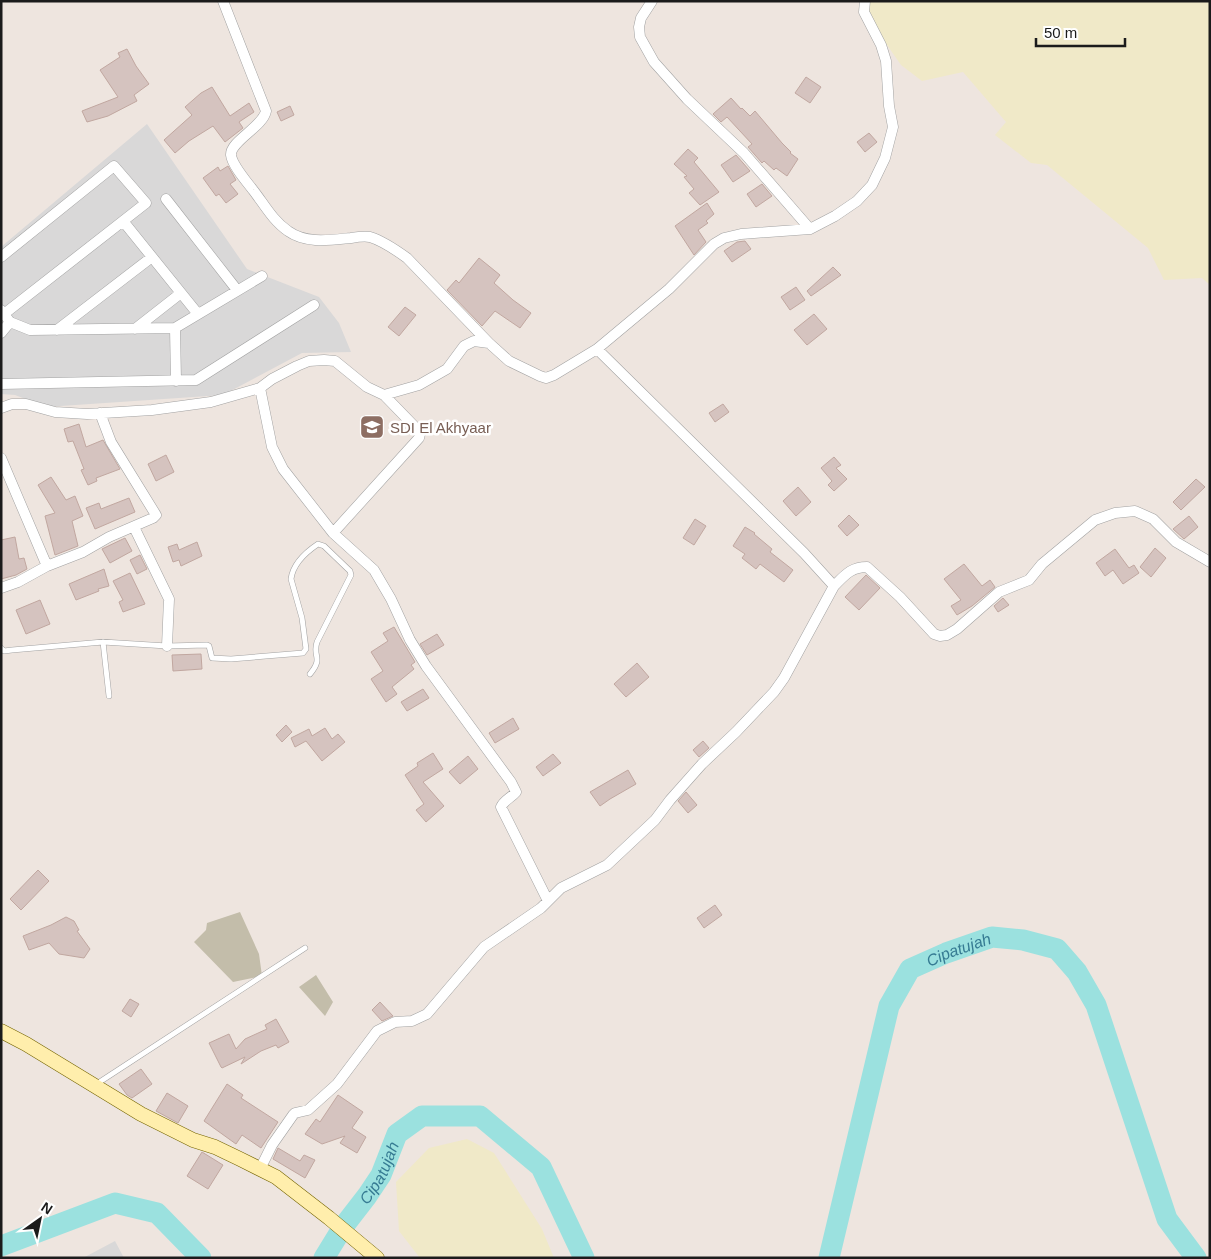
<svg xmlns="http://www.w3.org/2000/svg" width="1211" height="1259" font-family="Arial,sans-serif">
<rect width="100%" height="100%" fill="#eee5df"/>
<path fill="#d9d8d8" d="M147,124L247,269L319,297L339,323L351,352L302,353L223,395L46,407L15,395L1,394V247Z
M115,1241L124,1258H83Z"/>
<path fill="#c3bdaa" d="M240,912L259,954L262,976L233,982L194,942L206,930L207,923Z
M316,975L333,1002L325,1016L299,987Z"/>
<path fill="#f0e9c8" d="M865,1H1210V285L1202,278L1164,280L1148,248L1047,165L1031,163L995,135L1006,122L963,72L922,81L901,65L864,12Z
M467,1139L494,1153L542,1229L554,1258H420L399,1231L396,1182L429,1148Z"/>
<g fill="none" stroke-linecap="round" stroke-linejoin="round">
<g stroke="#9be1df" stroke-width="21">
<path d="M1,1246L115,1203L157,1213L201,1258"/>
<path id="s1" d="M324,1258L343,1227L367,1196L381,1175L397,1134L422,1116H480L541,1167L584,1258"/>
<path id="s2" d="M829,1258L889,1006L910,969L946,953L992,937L1023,940L1057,949L1077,972L1096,1005L1167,1219L1196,1258"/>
</g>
</g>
<path fill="#d5c3bf" stroke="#c1a7a0" d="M127,49L136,66L149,84L134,95L137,101L108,116L87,122L82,111L118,97L100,70L120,57L118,53Z
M806,77L821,87L810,103L795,93Z
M212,87L230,116L249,103L254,112L239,122L243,128L225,142L213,126L189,141L175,153L164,140L192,115L185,107L201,93Z
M731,98L741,109L742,108L750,116L755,111L782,143L791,152L790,153L798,159L787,176L776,168L774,170L764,161L762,163L748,147L752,144L727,117L721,122L713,114Z
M290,106L294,115L281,121L277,112Z
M869,133L877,142L865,152L857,142Z
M688,149L698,158L694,162L719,192L700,205L689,193L694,189L684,177L687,176L674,164Z
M736,155L750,171L733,182L721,165Z
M228,166L236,180L230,184L238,194L226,203L219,194L216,196L203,178L218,167L220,171Z
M762,184L772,196L756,207L747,194Z
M707,203L714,214L706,221L708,223L698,230L706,242L694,255L675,226Z
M745,241L751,249L732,262L724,251L737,242Z
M479,258L500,275L494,283L513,300L531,313L520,328L495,311L482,326L447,290L456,280L459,283Z
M833,267L841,275L811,296L807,291Z
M796,287L805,300L790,310L781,297Z
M405,307L416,315L399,336L388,327Z
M814,314L827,329L807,345L794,330Z
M723,404L729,412L715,422L709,413Z
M79,424L86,447L103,440L120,469L96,478L97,481L88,485L81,470L84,469L73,441L68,442L64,429Z
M166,455L174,472L156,481L148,464Z
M834,457L841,465L836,468L847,479L834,491L828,485L832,481L821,468Z
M51,477L66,500L75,496L83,516L72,521L78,546L55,555L45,516L55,513L38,485Z
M1196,479L1205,487L1181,510L1173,502Z
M798,487L811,502L796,516L783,501Z
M129,498L135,512L95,529L86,508L99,503L101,509Z
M849,515L859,525L847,536L838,526Z
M1189,516L1198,527L1184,539L1173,529Z
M695,519L706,526L694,545L683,538Z
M745,527L755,533L754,534L772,549L770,552L793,570L784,582L760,564L756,569L742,558L745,554L733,546Z
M15,537L19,559L24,558L27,569L16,575L1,579V540Z
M125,538L132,551L110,563L102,549Z
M197,542L202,556L181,566L179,560L173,562L168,547L177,544L179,550Z
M1155,548L1166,558L1151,577L1140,567Z
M1115,549L1129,568L1134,565L1139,573L1123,584L1113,570L1105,576L1096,563Z
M140,555L147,569L137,574L130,560Z
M964,564L982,586L990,580L995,587L972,606L957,615L951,606L961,600L944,579Z
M104,569L109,586L98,589L99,591L76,600L69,584Z
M130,573L145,604L123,612L119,602L123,600L113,581Z
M866,575L880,588L859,610L845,597Z
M1003,598L1009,605L998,612L994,606Z
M40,600L50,624L26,634L16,610Z
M394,627L415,662L411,665L414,669L392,687L397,694L386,702L371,679L383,671L371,652L388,641L383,633Z
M437,634L444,645L427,655L420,644Z
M201,654L202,669L173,671L172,655Z
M637,663L649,677L626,697L614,684Z
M423,689L429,698L407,711L401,702Z
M513,718L519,729L495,743L489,733Z
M286,725L292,732L282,742L276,735Z
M325,728L332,739L338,734L345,742L322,761L306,741L295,747L291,738L309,729L312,736Z
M703,741L709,748L699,757L693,750Z
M433,753L443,769L423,782L444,806L426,822L416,810L424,804L405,775L418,766L417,763Z
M553,754L561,763L543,776L536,767Z
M468,756L478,769L460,784L449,772Z
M628,770L636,784L610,799L600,806L590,792Z
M686,792L697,805L688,813L678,801Z
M38,870L49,881L21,910L10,899Z
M715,905L722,915L704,928L697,918Z
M66,917L74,921L79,930L77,931L90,949L84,958L59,954L49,943L29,950L23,936L51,925Z
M130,999L139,1004L131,1017L122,1011Z
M380,1002L393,1016L382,1021L372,1010Z
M276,1019L289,1042L278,1048L276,1045L261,1051L241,1064L245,1057L222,1068L221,1067L209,1043L229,1034L236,1049L245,1039L267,1029L265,1025Z
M141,1069L152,1084L132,1098L127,1095L119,1084Z
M227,1084L243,1095L241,1098L278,1122L261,1148L242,1135L236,1144L204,1121Z
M167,1093L188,1106L178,1123L156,1111Z
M338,1095L363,1112L352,1128L366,1137L357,1153L340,1143L345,1136L322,1144L305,1134L316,1119L320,1122Z
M278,1148L300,1161L304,1155L315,1160L305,1178L273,1159Z
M202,1152L223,1165L208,1189L187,1176Z"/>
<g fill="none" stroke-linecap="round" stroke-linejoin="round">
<defs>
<path id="lane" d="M103,642L109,696
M1,648L4,651L12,650L103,642L167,646L207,645L209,646L212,658L231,659L303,653L306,649L302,618L291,579C293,564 306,552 318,544L324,546L350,571L351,575L317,642C312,657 324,657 310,674
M95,1085L305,948"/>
<path id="street" d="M223,1L266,111C263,127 230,141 231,155C232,165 247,182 253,190C264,204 273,221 288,231C306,244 330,240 351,238C357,237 364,236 370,237C383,241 396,250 407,258L489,343
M652,1L641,18L639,27L640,37L654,62L687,99L744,153L810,229
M166,199L237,290
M123,221L198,314
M1,257L114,166L146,203L4,314
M1,310L10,322L30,330L175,328L262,276
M175,328L176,381
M135,329L181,293
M57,330L152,257
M1,333L10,322
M597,349L804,553L834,586C845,575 851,567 867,567L900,597L934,634L940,636L947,635L957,629L999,592L1029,580L1042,564L1095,520L1115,513L1135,511L1153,519L1176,542L1210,562
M1,384L196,380L314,305
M260,388L272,447L283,469L333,533L374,570L391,599L410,640L426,666L511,782L516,792C511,798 504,800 501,807L548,901
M1,408L12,404H26L55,412L87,414L152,410L211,402L260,388L272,379L297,366L309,361L324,360L335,361L367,387L384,395L419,385L447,369L464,346L474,341L489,343L509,361L540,376L546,378L554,375L597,349L669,289L714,244L724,238L741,234L810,229L835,216L857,201L872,185L885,158L893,127L889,106L886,61L881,45L864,12L865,1
M1,458L47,566
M134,527L169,599L167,646
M333,533L419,438L420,434L418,430L384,395
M1,588L18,582L47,566L83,552L109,537L153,518L156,515L111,442L100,413
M260,1169L272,1145L293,1115L295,1113L308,1110L337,1084L377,1031L395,1022L412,1021L427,1014L484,947L541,908L561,888L607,865L655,820L670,800L702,764L736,732L774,692L784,678L834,586"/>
<path id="secondary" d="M1,1031L26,1044L141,1114L193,1140L215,1147L240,1159L276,1177L329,1218L377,1258"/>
</defs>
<use href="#lane" stroke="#a2a2a2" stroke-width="6"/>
<use href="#street" stroke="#a2a2a2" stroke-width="11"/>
<use href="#secondary" stroke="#746400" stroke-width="15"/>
<use href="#lane" stroke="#fff" stroke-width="5"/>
<use href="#street" stroke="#fff" stroke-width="10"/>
<use href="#secondary" stroke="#ffeeac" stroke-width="14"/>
</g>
<defs>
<symbol id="school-square" viewBox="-11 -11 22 22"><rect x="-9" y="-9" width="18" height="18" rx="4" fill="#8d6e63" stroke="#fff"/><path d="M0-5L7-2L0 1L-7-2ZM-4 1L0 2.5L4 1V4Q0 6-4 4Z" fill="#fff"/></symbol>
</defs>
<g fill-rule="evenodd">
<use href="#school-square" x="358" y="413" width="28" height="28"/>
</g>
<g text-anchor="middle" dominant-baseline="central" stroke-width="5" stroke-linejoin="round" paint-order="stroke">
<g font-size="15" fill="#785e54" stroke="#fff" text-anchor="start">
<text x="390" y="427">SDI El Akhyaar</text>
</g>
<g font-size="16" font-style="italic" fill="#367b93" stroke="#fff">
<text stroke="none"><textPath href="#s2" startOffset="354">Cipatujah</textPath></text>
<text stroke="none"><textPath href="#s1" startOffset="102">Cipatujah</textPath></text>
</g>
</g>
<rect width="1211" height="1259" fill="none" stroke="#1b1b1b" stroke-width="5"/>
<g transform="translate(40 1219) rotate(33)" stroke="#ffffff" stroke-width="4" paint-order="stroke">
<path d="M0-4L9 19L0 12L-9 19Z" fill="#1b1b1b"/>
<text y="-8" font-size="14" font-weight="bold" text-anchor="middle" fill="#1b1b1b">N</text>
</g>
<path d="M1036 38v8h89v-8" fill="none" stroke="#1b1b1b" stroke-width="2.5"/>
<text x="1044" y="38" font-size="15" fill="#1b1b1b" stroke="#ffffff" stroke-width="4" paint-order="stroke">50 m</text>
</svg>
